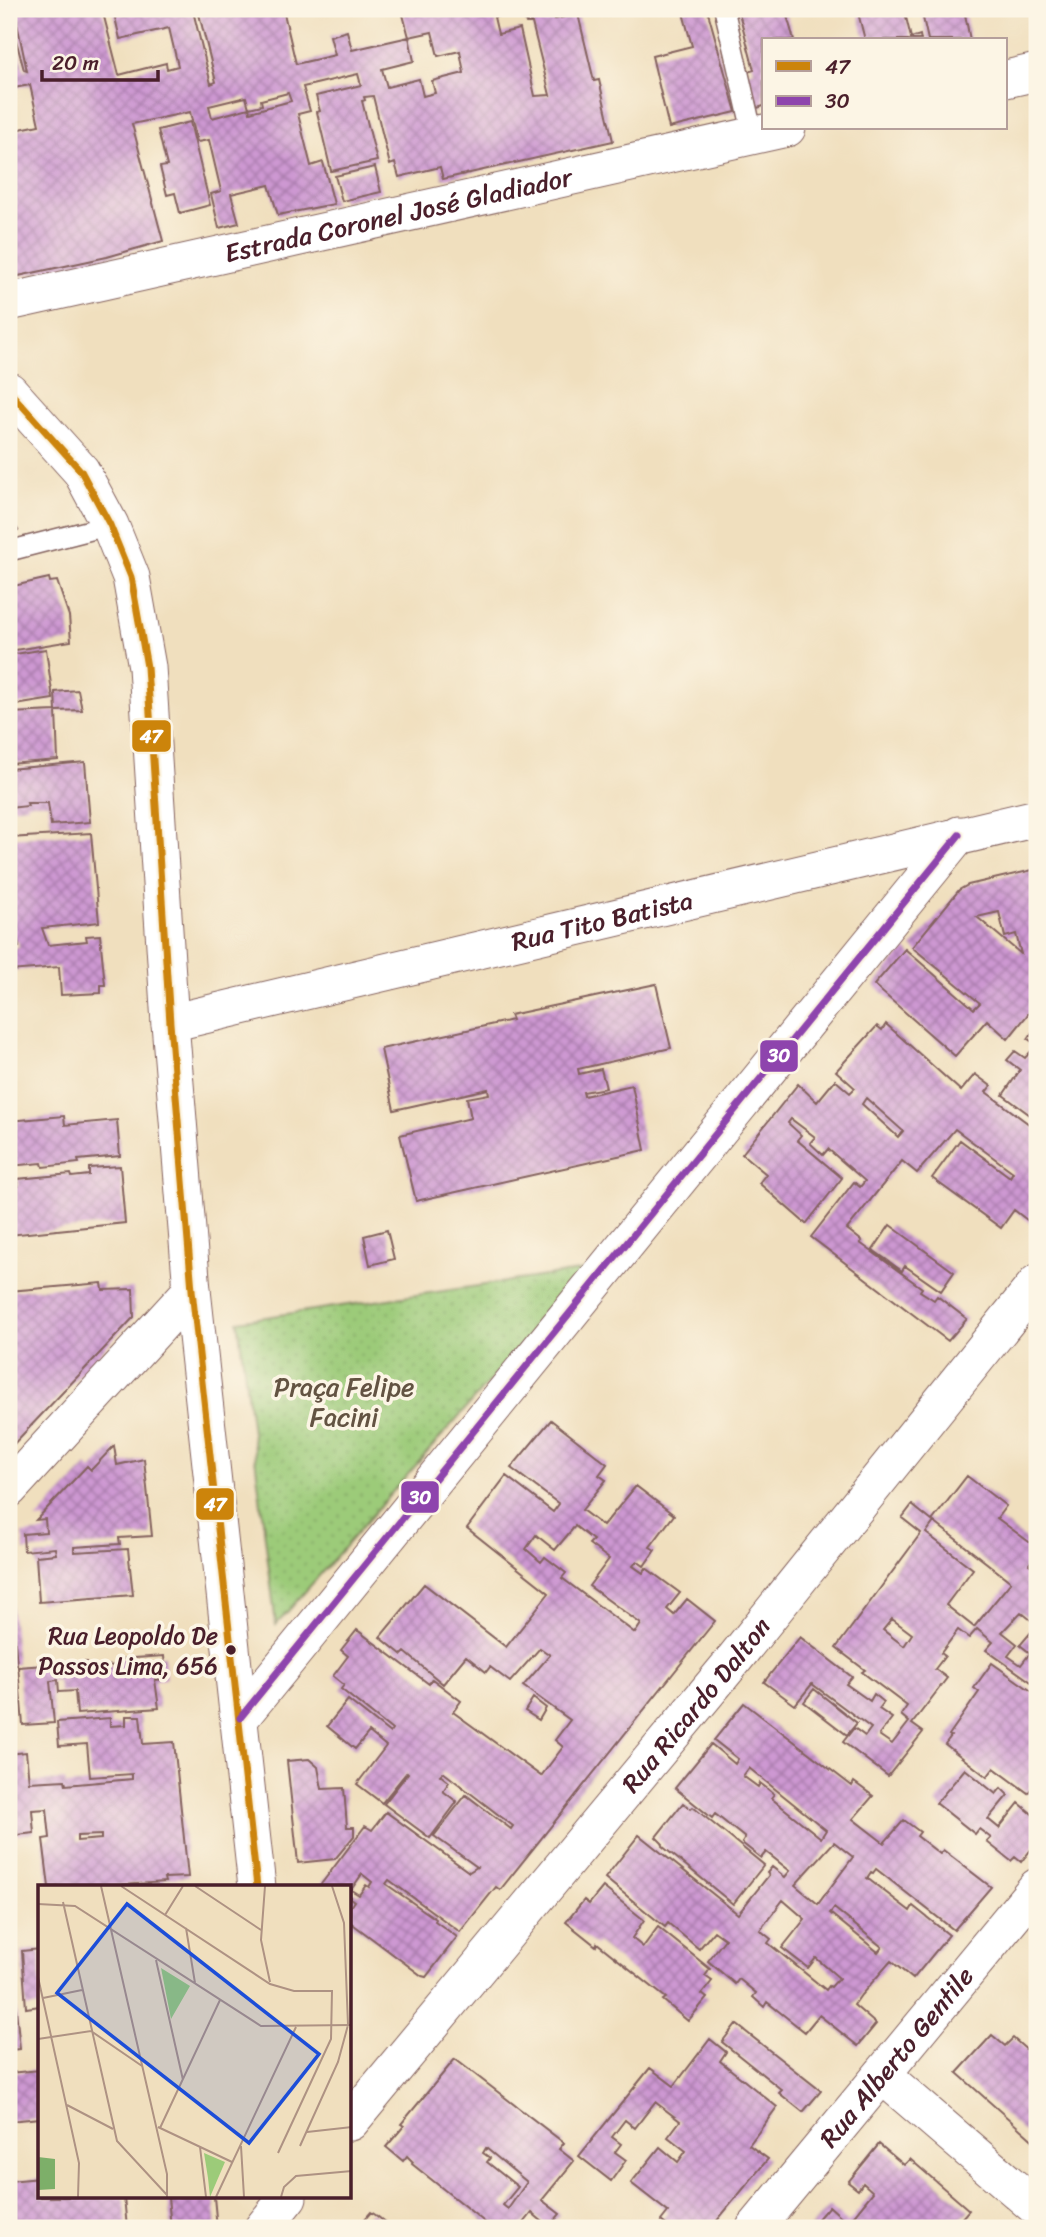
<svg xmlns="http://www.w3.org/2000/svg" width="1046" height="2237" font-family="Sriracha,sans-serif">
<defs>
<pattern id="park-dots" width="8" height="8" patternUnits="userSpaceOnUse" patternTransform="scale(1.75)"><rect width="8" height="8" fill="#9ccb79"/><path d="M2 2h.1M6 6h.1" fill="none" stroke="#88ae69" stroke-width="1.8" stroke-linecap="round"/></pattern>
<pattern id="building-cross-hatch" width="8" height="8" patternUnits="userSpaceOnUse" patternTransform="scale(1.75)"><rect width="8" height="8" fill="#cd98d2"/><path d="M0 0l8 8M0 8l8-8" fill="none" stroke="#a87bab"/></pattern>
</defs>
<rect width="100%" height="100%" fill="#fcf5e5"/>
<filter id="ink" filterUnits="userSpaceOnUse"><feTurbulence type="fractalNoise" baseFrequency=".0143" numOctaves="2"/><feDisplacementMap in="SourceGraphic" scale="14" xChannelSelector="R" yChannelSelector="G"/><feConvolveMatrix kernelMatrix="1 2 1 2 8 2 1 2 1" color-interpolation-filters="sRGB"/></filter>
<filter id="wash" filterUnits="userSpaceOnUse"><feTurbulence type="fractalNoise" baseFrequency=".00686" numOctaves="4" result="noise"/><feDisplacementMap in="SourceGraphic" scale="28" xChannelSelector="R" yChannelSelector="G"/><feGaussianBlur stdDeviation="1.57" result="paint"/><feColorMatrix in="noise" values="0 0 0 0 0 0 0 0 0 0 0 0 0 0 0 0 0 1.4 0 .05"/><feComposite in="paint" operator="in"/></filter>
<g filter="url(#wash)">
<rect width="100%" height="100%" fill="#f0dfbe"/>
<path fill="url(#park-dots)" stroke="#737552" stroke-width="2" d="M587,1270L276,1625L238,1321Z"/>
<g id="blocks">
<path fill="url(#building-cross-hatch)" fill-rule="evenodd" d="M14,9H102L119,75L166,63L167,69L178,66L169,28L120,39L113,9H283L296,64L335,55L330,36L347,31L352,50L409,37L402,11L409,9H552L555,19L578,14L594,81L599,80L613,141L443,179L440,167L399,177L395,163L390,165L373,96L364,97L365,100L362,101L377,161L331,171L317,112L320,111L316,96L361,85L358,74L303,87L310,111L298,114L311,166L323,162L334,204L278,215L269,185L231,194L239,223L219,228L211,194L221,191L209,140L197,142L190,112L132,124L163,241L107,257L9,278V110L15,130L39,125L30,85L9,89V14L24,70L27,71ZM198,10L216,82L211,84L193,11ZM522,11L526,23H532L550,95L535,96L520,29L498,34L494,17ZM432,32L438,56L460,51L464,73L432,81L435,93L423,96L419,79L387,87L382,69L414,61L409,37ZM288,93L291,101L250,112L249,108L212,118L209,106L246,97L249,108L262,105L261,100Z
M682,9H707L736,112L669,128L652,56L692,46Z
M738,9H785L794,40H764V106L757,108L747,72L754,70Z
M857,9H904L911,38L920,35L921,40H865Z
M921,9H964L970,40H928Z
M190,122L210,205L180,213L175,193L167,195L160,167L167,166L158,130Z
M375,167L381,192L342,201L335,176Z
M9,517L18,530L9,534Z
M49,578L50,582L57,581L69,616L71,641L9,651V587Z
M46,649L53,699L9,706V655Z
M78,690L82,710L56,711L58,760L9,764V713L56,711L55,692Z
M85,762L90,822L51,825L48,803H27L28,806L9,808V769Z
M91,833L99,922L42,928L48,945L87,941L86,936L100,935L105,985H101V993L61,995L59,967L9,971V948L19,947L18,941L9,942V838Z
M1037,869V963L1033,964L1037,967V1003L1008,1039L987,1020L955,1056L874,985L905,949L974,1009L980,1003L912,947L959,890L968,885ZM999,912L1005,937L1016,934L1021,954L977,917Z
M656,984L671,1048L578,1069L579,1074L601,1069L606,1088L583,1092L584,1096L632,1085L645,1150L416,1201L400,1135L471,1118L467,1098L489,1094L488,1089L394,1110L381,1049L512,1020L510,1015Z
M886,1024L961,1091L975,1074L991,1086L986,1092L1037,1130L1036,1227L1014,1210L1001,1228L932,1178L960,1140L1010,1177L1013,1172L955,1129L917,1173L902,1161L847,1229L862,1241L860,1243L922,1288L920,1291L934,1300L937,1296L967,1319L948,1341L811,1237L854,1182L860,1187L865,1181L828,1149L823,1155L810,1143L815,1137L791,1119L788,1123L801,1135L797,1140L842,1178L806,1224L759,1183L766,1174L742,1154L798,1084L817,1102L835,1080L850,1093L855,1088L836,1071L877,1026L882,1030ZM866,1098L903,1131L898,1137L862,1104Z
M1037,1025V1045L1028,1039Z
M1033,1049L1037,1052V1120L1003,1095L1020,1070L1007,1060L1015,1051L1025,1058Z
M64,1116L65,1125L117,1120L120,1156L78,1160L79,1163L43,1167L42,1163L9,1166V1121Z
M120,1166L125,1223L9,1235V1186H18L17,1179L71,1174L72,1177L89,1175V1168Z
M890,1225L954,1272L941,1291L905,1266L902,1271L873,1250Z
M387,1230L394,1259L370,1265L364,1236Z
M102,1283L103,1290L133,1289L134,1317L9,1449V1291Z
M551,1420L607,1464L599,1475L606,1480L582,1510L603,1526L636,1486L674,1515L650,1547L655,1550L644,1566L637,1561L633,1566L643,1573L646,1568L680,1593L667,1609L674,1615L687,1599L715,1621L500,1890L496,1887L460,1932L389,1880L386,1884L436,1919L435,1921L457,1937L426,1977L422,1976L350,1922V1907L354,1901L350,1898V1887H319L365,1826L372,1830L386,1812L469,1872L477,1867L434,1836L466,1795L511,1829L513,1826L443,1772L440,1775L449,1782L443,1791L457,1802L430,1838L384,1804L408,1773L407,1772L382,1803L357,1784L386,1746L369,1732L355,1749L327,1726L348,1700L390,1733L392,1730L341,1689L344,1685L333,1676L348,1656L341,1650L357,1630L429,1684L432,1679L461,1701L453,1712L541,1776L563,1747L555,1740L570,1720L523,1686L550,1655L540,1648L510,1682L490,1667L486,1672L466,1656L443,1684L405,1652L402,1655L380,1637L424,1584L506,1647L549,1593L467,1528L506,1476L553,1512L559,1504L511,1468ZM575,1526L593,1540L589,1544L609,1559L589,1586L641,1624L635,1633L562,1578L566,1573L545,1557L541,1562L526,1549L536,1535L555,1550ZM362,1874L372,1882L369,1887L366,1885L359,1895L351,1890Z
M114,1446L117,1465L144,1459L152,1536L119,1538L120,1544L74,1547V1552L128,1549L133,1595L39,1602L36,1556L56,1554L55,1548L24,1551L23,1534L46,1532L45,1519L36,1520L87,1466L91,1470Z
M967,1476L1006,1506L997,1518L1037,1548V1554L1029,1564L1037,1570V1594L1033,1599L1037,1602V1625L1021,1612L1002,1632L1017,1644L1008,1656L1021,1665L1030,1653L1020,1645L1032,1631L1037,1636V1686L986,1650L993,1642L977,1629L969,1638L958,1630L941,1653L945,1656L935,1669L947,1678L912,1724L923,1732L888,1776L843,1742L854,1728L865,1736L871,1728L812,1684L795,1705L764,1682L800,1637L852,1677L846,1684L870,1701L874,1694L884,1702L879,1709L892,1718L879,1735L892,1744L909,1722L901,1715L907,1706L862,1672L865,1670L836,1648L921,1533L902,1518L912,1505L932,1521ZM934,1522L1011,1582L974,1627L946,1605L973,1569L926,1533ZM892,1619L912,1634L904,1646L883,1630Z
M11,1601L17,1664H9V1602Z
M164,1656L166,1679L155,1680L159,1708L77,1714L75,1691L59,1692L58,1680L50,1681L54,1723L23,1725L18,1667L87,1662V1667L121,1665L120,1659Z
M992,1663L1037,1695V1781L1028,1793L994,1768L987,1777L945,1744L951,1736L949,1735L979,1692L974,1688Z
M814,1689L857,1723L847,1735L804,1702Z
M533,1698L546,1708L539,1720L525,1711Z
M744,1703L852,1786L854,1782L873,1796L853,1819L884,1843L904,1820L920,1832L917,1836L940,1854L943,1850L991,1887L954,1930L876,1869L873,1873L871,1872L867,1878L910,1911L913,1906L949,1935L913,1979L891,1961L861,1995L854,2005L876,2024L858,2046L819,2015L805,2032L767,2002L764,2007L753,1997L756,1993L739,1979L735,1984L708,1961L725,1939L714,1931L699,1949L668,1923L665,1927L605,1878L639,1835L738,1914L769,1875L767,1873L772,1867L785,1877L790,1871L766,1852L761,1858L742,1843L745,1838L715,1814L712,1818L675,1788L711,1744L735,1764L738,1759L714,1740ZM749,1768L826,1830L821,1838L771,1798L774,1794L760,1783L758,1787L743,1776ZM834,1842L853,1857L818,1904L795,1885ZM783,1900L805,1919L782,1948L808,1968L816,1958L839,1978L831,1987L829,1986L826,1990L768,1943L771,1939L760,1930ZM834,1908L882,1947L878,1952L830,1913Z
M126,1716H140L143,1744L174,1742L188,1877L164,1878L165,1882L93,1887H49L43,1839L50,1838L47,1809L32,1810L34,1833L17,1835L16,1828H9V1754L26,1752L29,1782L65,1780L66,1785L132,1779V1774L90,1777L87,1744L59,1746L57,1722L110,1718V1726L126,1725ZM101,1835V1839L77,1841V1836Z
M309,1759L318,1767L322,1789L344,1788L347,1827H354V1836L335,1859L298,1863L287,1761Z
M965,1769L996,1794L1001,1788L1008,1795L988,1819L999,1828L1019,1803L1037,1818V1842L1021,1862L1015,1857L1011,1861L987,1842L991,1838L979,1829L975,1834L936,1803Z
M683,1803L691,1809L693,1807L764,1865L733,1904L662,1846L663,1844L656,1837Z
M603,1887L644,1920L632,1938L643,1947L658,1927L710,1969L705,1976L712,1981L702,1994L707,1998L688,2021L663,2000L666,1998L597,1943L596,1946L566,1922L584,1900L589,1904Z
M40,1949V2006L26,2008L22,1951Z
M9,2009H16L20,2049L9,2050Z
M736,2024L821,2091L803,2112L779,2093L782,2090L722,2042Z
M992,2035L1005,2046L1013,2038L1037,2059V2144L957,2073Z
M710,2039L726,2052L720,2061L777,2107L749,2145L768,2159L711,2228H670L661,2221L668,2212L631,2183L660,2147L678,2162L686,2151L668,2137L680,2121L655,2102L635,2128L625,2120L612,2137L621,2144L615,2152L626,2160L611,2181L579,2156L650,2068L674,2086Z
M455,2059L564,2143L559,2149L574,2161L542,2200L560,2214L549,2227L532,2213L520,2228H492L412,2164L413,2162L407,2156L403,2161L386,2147L404,2126L401,2124ZM486,2148L527,2182L508,2209L503,2205L518,2187L487,2162L490,2158L483,2153Z
M40,2070V2118L9,2121V2073Z
M879,2144L904,2165L910,2159L969,2210L953,2228H810L829,2206L848,2223L873,2192L863,2183L858,2190L848,2182Z
M40,2178V2197H124L127,2228H9V2181Z
M168,2197H214L217,2228H171Z
M371,2212L377,2216L392,2228H357Z"/>
</g>
</g>
<g filter="url(#ink)">
<use href="#blocks" fill-opacity="0" stroke="#84625e" stroke-width="2"/>
<g fill="none" stroke-linecap="round" stroke-linejoin="round">
<defs>
<path id="lane" d="M724,9L753,135
M9,551L110,525"/>
<g id="street">
<path d="M1006,79L1037,72"/>
<path id="s1" d="M9,302L787,128"/>
<path d="M9,391L81,471L110,525L131,577L147,667L170,1023L192,1290L257,1887"/>
<path id="s2" d="M170,1023L1037,818"/>
<path d="M9,1489L192,1290"/>
<path d="M240,1718L959,835"/>
<path d="M882,2075L1037,2208"/>
<path id="s3" d="M350,2122L728,1667L1037,1283"/>
<path d="M263,2228L288,2197"/>
<path id="s4" d="M755,2228L1037,1887"/>
</g>
</defs>
<use href="#lane" stroke="#84625e" stroke-width="22"/>
<use href="#street" stroke="#84625e" stroke-width="39"/>
<use href="#lane" stroke="#fff" stroke-width="19"/>
<use href="#street" stroke="#fff" stroke-width="37"/>
<defs>
<path id="bus-1" d="M9,391L81,471L110,525L131,577L147,667L170,1023L192,1290L257,1887"/>
<path id="bus-2" d="M240,1718L959,835"/>
</defs>
<use href="#bus-1" stroke="#fcf5e5" stroke-width="12"/>
<use href="#bus-2" stroke="#fcf5e5" stroke-width="12"/>
<use href="#bus-1" stroke="#cc840b" stroke-width="7"/>
<use href="#bus-2" stroke="#8e44ad" stroke-width="7"/>
</g>
</g>
<circle fill="#4a1f2b" stroke="#fcf5e5" stroke-width="2.5" cx="231" cy="1650" r="6"/>
<g text-anchor="middle" dominant-baseline="central" stroke-width="7" stroke-linejoin="round" paint-order="stroke">
<g font-size="24" fill="#4a1f2b" stroke="#fcf5e5" text-anchor="end">
<text x="218" y="1636">Rua Leopoldo De<tspan x="218" dy="30">Passos Lima, 656</tspan></text>
</g>
<g font-size="26" fill="#4a1f2b" stroke="#fcf5e5">
<text stroke="none"><textPath href="#s1" startOffset="399">Estrada Coronel José Gladiador</textPath></text>
<text stroke="none"><textPath href="#s2" startOffset="444">Rua Tito Batista</textPath></text>
<text stroke="none"><textPath href="#s3" startOffset="542">Rua Ricardo Dalton</textPath></text>
<text stroke="none"><textPath href="#s4" startOffset="222">Rua Alberto Gentile</textPath></text>
</g>
<g font-size="26" fill="#635342" stroke="#fcf5e5">
<text x="344" y="1387">Praça Felipe<tspan x="344" dy="30">Facini</tspan></text>
</g>
</g>
<g transform="translate(38 1885)">
<rect width="313" height="313" fill="#f0dfbe"/>
<path d="M0,272L17,274V304L0,305Z" fill="#7daf69"/>
<path d="M123,83L152,101L133,134ZM166,268L187,277L172,312L170,293Z" fill="#9ccb79"/>
<path fill="none" stroke="#ae9283" stroke-width="2" d="M63,1L129,289V312M83,1L232,99L256,106H294L293,154L240,268M157,1L223,45M227,1L223,55L232,97M25,17L79,256L129,310M0,19L37,21L223,141L314,140M127,30L145,1M148,43L157,98M118,75L145,195M0,92L41,278L40,312M5,113L44,105M0,154L53,146L104,181M29,220L75,244M120,242L194,277M122,243L182,115M269,247L314,242M203,261L206,312M262,261L300,177L310,140L306,38L294,1M162,262L168,312M178,312L258,142M243,312L246,302L258,291L314,286"/>
<path fill="#1d4ed8" fill-opacity="0.15" stroke="#1d4ed8" stroke-width="3.5" d="M89,19L281,169L211,258L19,108Z"/>
<rect width="313" height="313" fill="none" stroke="#4a1f2b" stroke-width="3.5"/>
</g>
<g stroke="#fcf5e5" stroke-width="2.5">
<rect x="131" y="719" width="41" height="34" rx="7" fill="#cc840b"/>
<rect x="759" y="1039" width="40" height="34" rx="7" fill="#8e44ad"/>
<rect x="400" y="1480" width="40" height="34" rx="7" fill="#8e44ad"/>
<rect x="195" y="1487" width="40" height="34" rx="7" fill="#cc840b"/>
</g>
<g font-size="19" text-anchor="middle" font-weight="bold" fill="#fff">
<text x="151" y="743">47</text>
<text x="779" y="1062">30</text>
<text x="420" y="1504">30</text>
<text x="215" y="1511">47</text>
</g>
<rect width="1046" height="2237" fill="none" stroke="#fcf5e5" stroke-width="35"/>
<rect x="762" y="38" width="245" height="91" fill="#fcf5e5" stroke="#b59f9b" stroke-width="2"/>
<rect x="776" y="61" width="35" height="10" fill="#cc840b" stroke="#b59f9b" stroke-width="2"/>
<text x="825" y="74" font-size="21" fill="#4a1f2b">47</text>
<rect x="776" y="96" width="35" height="10" fill="#8e44ad" stroke="#b59f9b" stroke-width="2"/>
<text x="825" y="108" font-size="21" fill="#4a1f2b">30</text>
<path d="M42 70v10h116v-10" fill="none" stroke="#4a1f2b" stroke-width="3.5"/>
<text x="52" y="70" font-size="21" fill="#4a1f2b" stroke="#fcf5e5" stroke-width="5" paint-order="stroke">20 m</text>
</svg>
